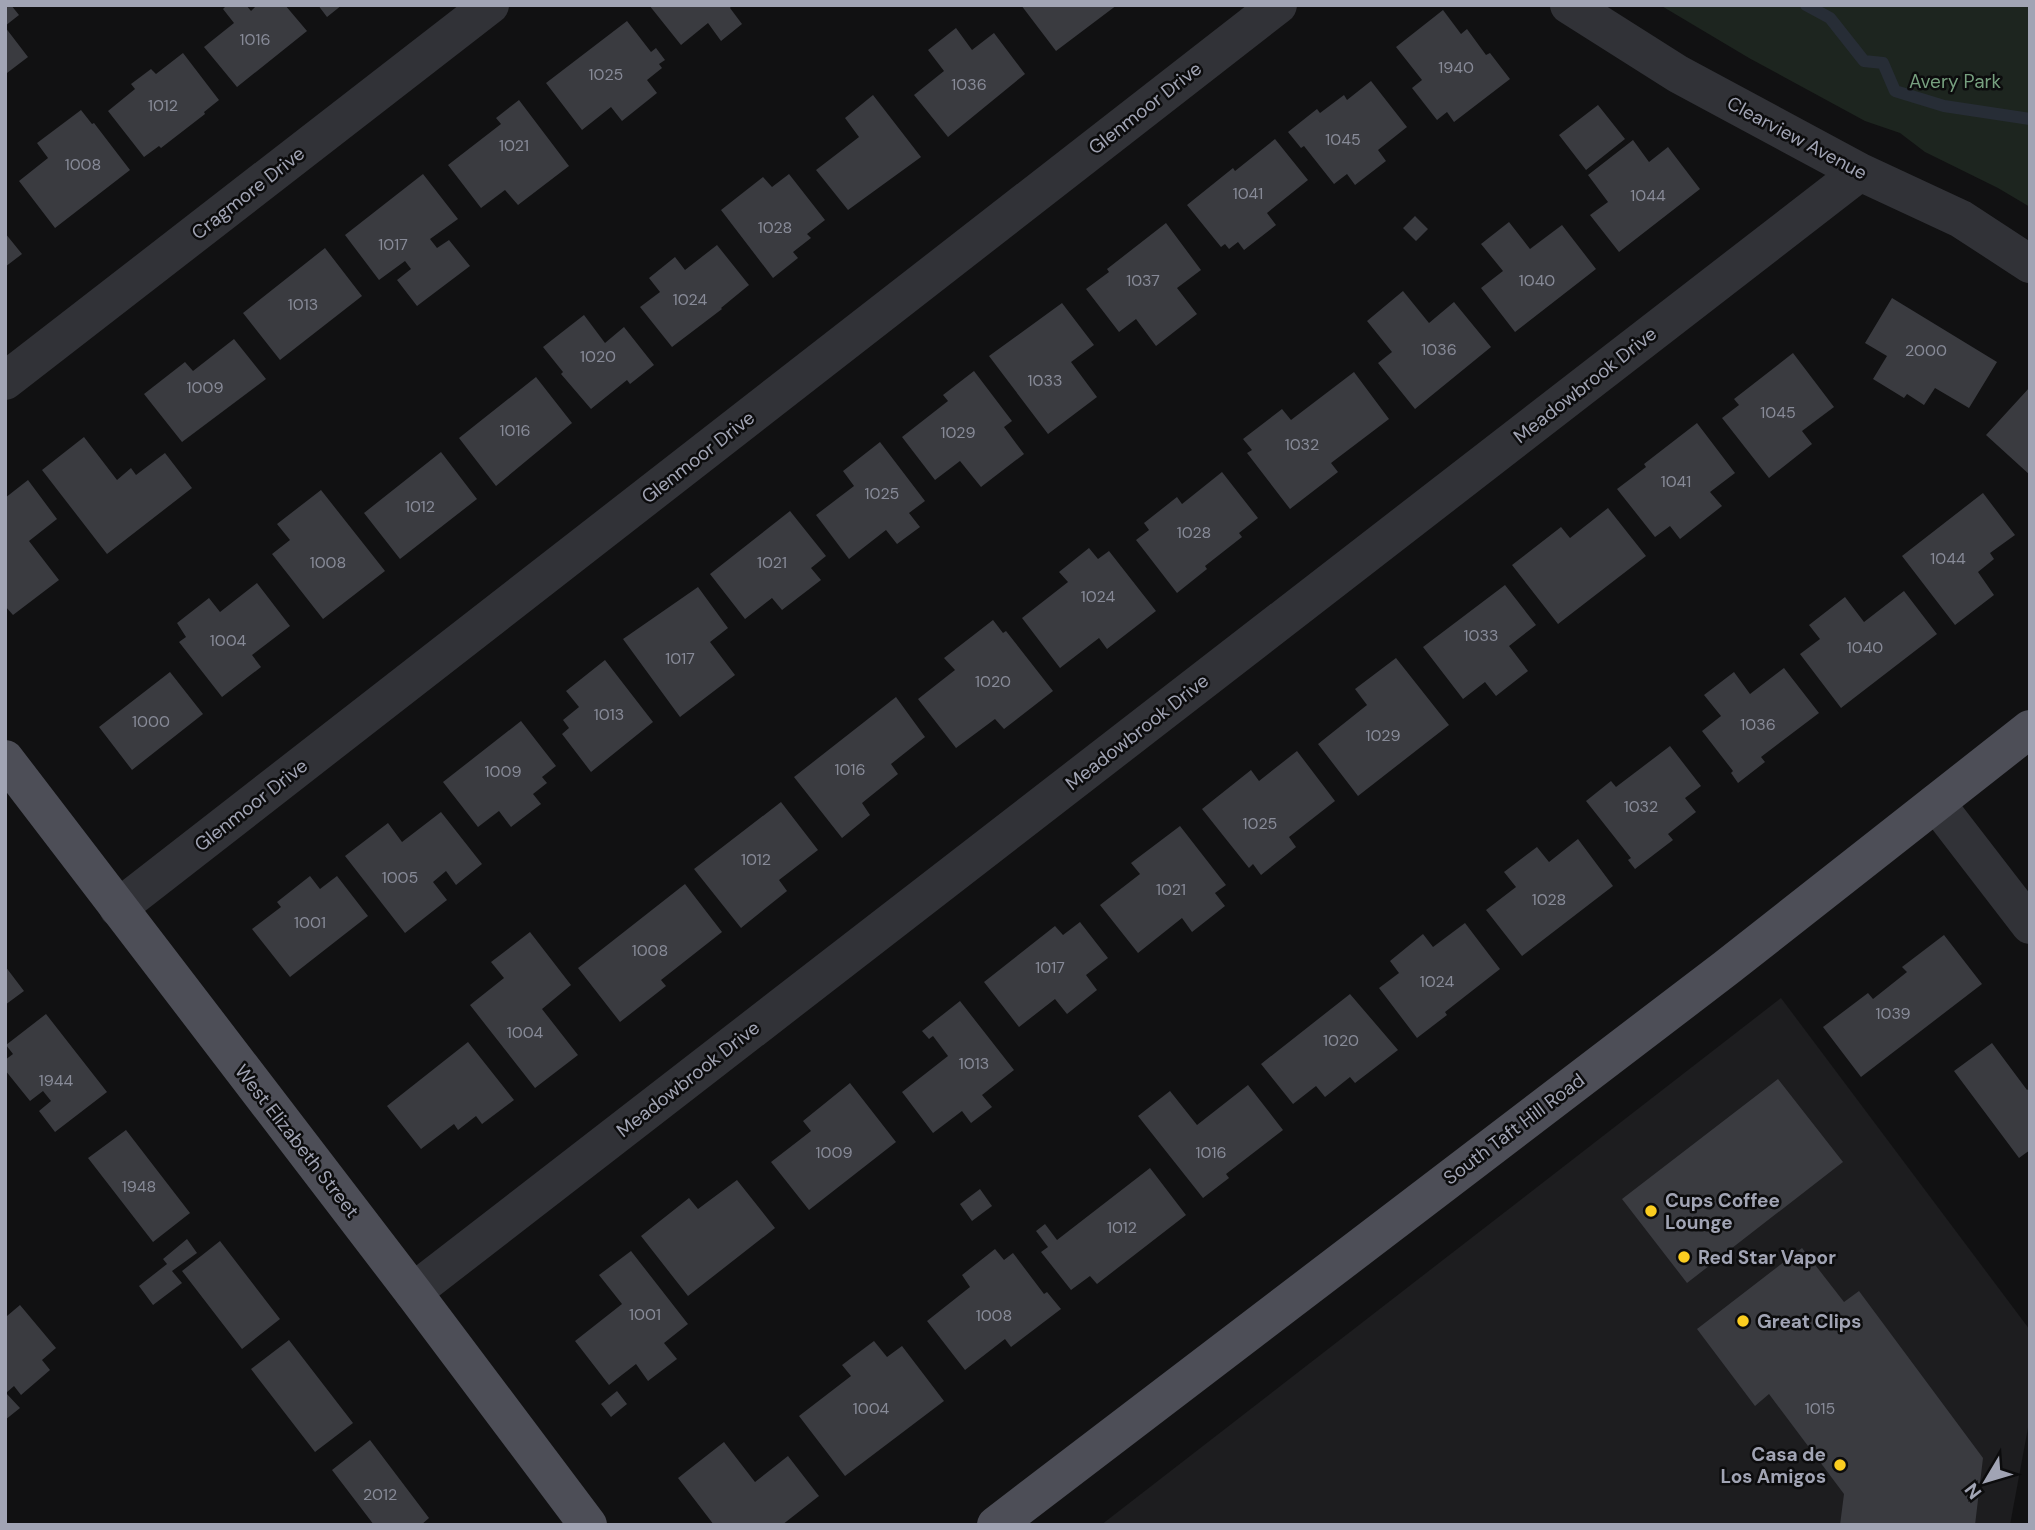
<svg xmlns="http://www.w3.org/2000/svg" width="2035" height="1530" font-family="'DM Sans',sans-serif">
<rect width="100%" height="100%" fill="#111112"/>
<path fill="#1d1d1f" d="M1781,998L2030,1330V1417L2010,1525H1101Z"/>
<path fill="#1d251f" d="M1660,5H2030V207L1998,188L1925,152L1900,133L1865,121L1749,58Z"/>
<g fill="none" stroke-linecap="round" stroke-linejoin="round">
<path stroke="#272d36" stroke-width="12" d="M1806,5L1830,18L1864,61L1883,63L1895,91L1944,106L2030,119"/>
</g>
<path fill="#3a3b40" d="M5,5H11L19,15L5,26Z
M227,5H246L251,11L257,5H285L307,31L237,87L204,47L234,23L223,9Z
M318,5H342L327,17Z
M649,5H732L730,8L742,24L721,41L708,23L681,45Z
M1021,5H1117L1056,51Z
M1443,10L1461,34L1467,29L1486,55L1490,53L1510,79L1454,122L1447,112L1437,120L1412,88L1422,80L1396,47Z
M627,21L651,52L656,48L665,60L659,64L662,68L647,80L657,93L622,121L611,107L582,130L546,83Z
M5,27L28,57L7,73L5,71Z
M956,28L972,50L994,33L1025,74L948,137L914,95L944,71L928,50Z
M183,53L219,100L204,112L205,114L161,148L159,146L144,157L108,111L135,89L131,84L151,69L156,74Z
M1371,81L1407,127L1378,150L1386,161L1355,185L1347,174L1334,184L1304,146L1301,148L1288,132L1317,109L1320,113L1344,95L1347,100Z
M873,95L921,157L848,210L816,170L859,137L845,118Z
M519,100L569,166L518,205L505,190L481,208L448,165L501,124L496,118Z
M1598,105L1625,139L1586,170L1559,135Z
M81,110L92,124L94,123L130,170L55,228L19,181L48,158L37,143Z
M1275,139L1308,180L1267,213L1276,225L1244,250L1238,242L1229,249L1225,244L1221,247L1187,205L1233,168L1235,171Z
M1633,140L1649,162L1668,147L1700,189L1619,252L1590,215L1608,202L1588,175Z
M423,174L458,219L430,239L437,248L449,240L470,266L417,306L397,280L411,269L405,261L379,280L345,235Z
M789,174L825,220L807,234L811,238L793,252L798,258L773,278L721,210L763,177L772,187Z
M1415,216L1428,229L1416,241L1403,228Z
M1509,222L1530,249L1562,225L1596,269L1515,332L1481,288L1503,271L1481,244Z
M1166,223L1201,270L1177,288L1197,314L1156,346L1136,319L1119,332L1086,289L1109,272L1107,269Z
M5,233L22,254L5,267Z
M717,245L749,285L721,308L722,309L672,347L640,307L660,292L649,278L675,257L685,270Z
M325,248L362,296L280,360L243,313Z
M1403,291L1429,323L1454,302L1491,347L1415,409L1378,363L1392,352L1367,321Z
M1892,298L1997,362L1969,408L1935,388L1924,405L1907,394L1904,398L1873,379L1887,356L1865,343Z
M1062,303L1094,345L1071,362L1097,397L1048,434L989,356Z
M584,315L605,343L624,327L654,365L630,384L627,380L591,409L561,374L563,372L543,347Z
M234,339L266,379L182,442L144,394L185,362L193,371Z
M1793,353L1834,407L1802,431L1812,444L1769,478L1722,418L1739,405L1734,399Z
M974,371L1012,421L1004,427L1024,454L981,487L960,461L935,480L902,437L948,401L943,395Z
M1354,372L1389,419L1331,463L1338,472L1290,509L1247,453L1252,450L1243,439L1282,409L1291,420Z
M536,377L572,423L496,486L459,438Z
M2030,387V475L1986,435Z
M1697,423L1735,473L1710,492L1722,506L1680,539L1670,526L1655,537L1617,489L1646,467L1644,464Z
M84,437L117,480L131,468L136,475L165,453L192,488L107,554L42,470Z
M880,442L925,501L909,513L920,527L897,544L886,530L849,559L816,515L854,486L843,471Z
M441,452L477,499L400,559L364,513Z
M1222,472L1258,518L1239,533L1242,537L1205,566L1207,569L1177,593L1136,540L1149,530L1144,523L1177,497L1182,504Z
M28,480L57,519L29,541L59,580L13,615L5,606V498Z
M321,490L385,571L323,619L272,554L290,540L277,524Z
M1983,493L2015,535L1990,553L1994,559L1978,572L1994,595L1955,625L1902,556Z
M1608,508L1646,556L1558,624L1512,565L1561,527L1570,538Z
M790,511L826,556L811,568L821,580L782,610L772,598L745,619L710,574Z
M1089,548L1098,559L1109,551L1156,611L1107,649L1099,638L1060,668L1022,618L1068,582L1059,572Z
M257,583L290,626L252,655L261,667L222,697L179,642L186,637L177,623L209,598L220,612Z
M1505,585L1536,625L1509,646L1528,671L1496,696L1485,682L1463,699L1423,647Z
M698,587L728,628L710,642L735,675L680,717L623,639Z
M1904,591L1937,634L1841,708L1800,654L1820,639L1809,625L1845,597L1864,622Z
M993,620L1003,633L1006,631L1053,691L1004,729L995,719L956,748L918,699L955,670L944,658Z
M1396,658L1449,725L1358,796L1318,744L1367,705L1355,689Z
M605,660L653,722L591,772L562,734L569,728L563,720L579,707L566,691Z
M1784,668L1819,713L1761,757L1765,762L1738,783L1731,773L1733,771L1702,731L1721,716L1704,695L1734,672L1750,694Z
M170,672L203,714L132,770L99,727Z
M896,697L925,737L891,764L898,774L862,803L870,815L842,838L794,777Z
M521,721L556,766L542,777L547,783L533,794L541,804L511,827L499,811L478,827L443,782Z
M1670,746L1701,786L1685,798L1696,812L1668,834L1673,840L1635,869L1628,860L1631,858L1586,801L1611,781L1616,787Z
M1297,751L1335,801L1289,837L1296,847L1261,875L1253,864L1249,868L1202,809L1251,770L1259,781Z
M781,802L818,850L779,880L787,891L741,928L694,869Z
M441,812L482,864L456,885L446,871L433,882L447,900L405,933L345,856L388,823L402,842Z
M1180,826L1226,885L1215,893L1225,906L1192,932L1182,918L1138,953L1100,905L1140,874L1131,863Z
M1578,839L1613,886L1522,956L1486,910L1516,887L1504,872L1537,847L1549,862Z
M310,876L320,889L337,876L368,916L290,977L252,929L281,907L277,902Z
M685,884L722,932L661,980L666,986L620,1022L578,968Z
M1080,922L1108,958L1086,975L1097,990L1067,1014L1055,999L1019,1027L984,982L1055,926L1063,935Z
M1465,923L1500,969L1445,1012L1447,1015L1417,1038L1379,988L1399,973L1390,961L1423,934L1433,947Z
M530,932L571,985L542,1009L578,1055L535,1088L470,1005L504,978L491,962Z
M1944,935L1982,984L1861,1077L1823,1027L1868,993L1873,999L1907,972L1902,967Z
M5,966L24,991L5,1005Z
M1350,994L1398,1050L1355,1083L1350,1077L1325,1097L1316,1086L1293,1104L1261,1064Z
M960,1001L1014,1070L982,1095L992,1107L971,1123L962,1111L933,1133L902,1092L948,1056L933,1036L929,1039L922,1031Z
M46,1014L107,1092L55,1132L39,1111L51,1101L43,1091L30,1101L5,1070V1060L13,1054L6,1045Z
M468,1042L514,1100L482,1124L476,1116L458,1130L454,1124L421,1149L387,1106Z
M1992,1043L2027,1090L2030,1088V1150L2019,1158L1954,1071Z
M1778,1079L1843,1162L1687,1283L1622,1199Z
M850,1083L896,1142L809,1210L771,1162L811,1131L803,1121Z
M1248,1085L1283,1130L1226,1174L1229,1178L1203,1198L1138,1116L1170,1091L1197,1125Z
M126,1130L190,1213L153,1242L88,1158Z
M1150,1168L1186,1215L1097,1284L1090,1276L1071,1290L1041,1252L1048,1247L1036,1231L1045,1224L1057,1240Z
M737,1180L775,1228L688,1296L641,1236L689,1198L698,1209Z
M980,1189L992,1206L972,1221L960,1204Z
M187,1239L197,1253L172,1271L182,1283L153,1305L139,1286L167,1264L163,1259Z
M220,1241L280,1319L242,1349L182,1271Z
M1802,1248L1844,1302L1859,1291L1983,1458L1975,1525H1840L1844,1494L1769,1394L1755,1406L1697,1329Z
M995,1249L1004,1260L1013,1253L1044,1294L1047,1292L1061,1309L1011,1347L1005,1339L965,1370L927,1321L970,1287L962,1275Z
M631,1251L688,1324L664,1343L677,1359L648,1381L636,1364L609,1385L575,1341L622,1304L599,1275Z
M20,1305L56,1348L42,1360L50,1370L21,1395L14,1386L6,1393L20,1408L5,1420V1315L7,1316Z
M289,1340L353,1423L315,1452L251,1369Z
M874,1341L887,1357L902,1346L944,1401L845,1476L799,1416L851,1376L842,1365Z
M617,1391L627,1404L611,1417L601,1404Z
M370,1440L429,1518L421,1525H374L332,1470Z
M724,1442L755,1482L788,1456L819,1496L782,1525H714L678,1478Z"/>
<g fill="none" stroke-linecap="round" stroke-linejoin="round">
<path stroke="#313237" stroke-width="38" d="M1569,5L1678,74L1860,172L1961,219L2030,264
M5,381L490,5
M1936,803L2030,925
M118,908L1278,5
M413,1292L1860,172"/>
<path stroke="#4d4e57" stroke-width="38" d="M5,759L413,1292L588,1525
M996,1525L1726,968L2030,729"/>
</g>
<g fill="#fbcd20" stroke="#0c0c0d" stroke-width="2.5">
<circle cx="1651" cy="1211" r="7"/>
<circle cx="1684" cy="1257" r="7"/>
<circle cx="1743" cy="1321" r="7"/>
<circle cx="1840" cy="1465" r="7"/>
</g>
<g text-anchor="middle" dominant-baseline="central" stroke-width="5" stroke-linejoin="round" paint-order="stroke">
<g font-size="16" fill="#878a97">
<text x="255" y="39">1016</text>
<text x="1456" y="67">1940</text>
<text x="606" y="74">1025</text>
<text x="969" y="84">1036</text>
<text x="163" y="105">1012</text>
<text x="1343" y="139">1045</text>
<text x="514" y="145">1021</text>
<text x="83" y="164">1008</text>
<text x="1248" y="193">1041</text>
<text x="1648" y="195">1044</text>
<text x="775" y="227">1028</text>
<text x="393" y="244">1017</text>
<text x="1143" y="280">1037</text>
<text x="1537" y="280">1040</text>
<text x="690" y="299">1024</text>
<text x="303" y="304">1013</text>
<text x="1439" y="349">1036</text>
<text x="1926" y="350">2000</text>
<text x="598" y="356">1020</text>
<text x="1045" y="380">1033</text>
<text x="205" y="387">1009</text>
<text x="1778" y="412">1045</text>
<text x="515" y="430">1016</text>
<text x="958" y="432">1029</text>
<text x="1302" y="444">1032</text>
<text x="1676" y="481">1041</text>
<text x="882" y="493">1025</text>
<text x="420" y="506">1012</text>
<text x="1194" y="532">1028</text>
<text x="1948" y="558">1044</text>
<text x="328" y="562">1008</text>
<text x="772" y="562">1021</text>
<text x="1098" y="596">1024</text>
<text x="1481" y="635">1033</text>
<text x="228" y="640">1004</text>
<text x="1865" y="647">1040</text>
<text x="680" y="658">1017</text>
<text x="993" y="681">1020</text>
<text x="609" y="714">1013</text>
<text x="151" y="721">1000</text>
<text x="1758" y="724">1036</text>
<text x="1383" y="735">1029</text>
<text x="850" y="769">1016</text>
<text x="503" y="771">1009</text>
<text x="1641" y="806">1032</text>
<text x="1260" y="823">1025</text>
<text x="756" y="859">1012</text>
<text x="400" y="877">1005</text>
<text x="1171" y="889">1021</text>
<text x="1549" y="899">1028</text>
<text x="310" y="922">1001</text>
<text x="650" y="950">1008</text>
<text x="1050" y="967">1017</text>
<text x="1437" y="981">1024</text>
<text x="1893" y="1013">1039</text>
<text x="525" y="1032">1004</text>
<text x="1341" y="1040">1020</text>
<text x="974" y="1063">1013</text>
<text x="56" y="1080">1944</text>
<text x="834" y="1152">1009</text>
<text x="1211" y="1152">1016</text>
<text x="139" y="1186">1948</text>
<text x="1122" y="1227">1012</text>
<text x="645" y="1314">1001</text>
<text x="994" y="1315">1008</text>
<text x="871" y="1408">1004</text>
<text x="1820" y="1408">1015</text>
<text x="380" y="1494">2012</text>
</g>
<g font-size="19" fill="#77a07f" stroke="#0c0c0d">
<text x="1955" y="81">Avery Park</text>
</g>
<g font-size="19" fill="#a1a4b4" stroke="#0c0c0d">
<text transform="translate(1145 108) rotate(-38)">Glenmoor Drive</text>
<text transform="translate(1797 138) rotate(28)">Clearview Avenue</text>
<text transform="translate(248 193) rotate(-38)">Cragmore Drive</text>
<text transform="translate(1585 385) rotate(-38)">Meadowbrook Drive</text>
<text transform="translate(698 457) rotate(-38)">Glenmoor Drive</text>
<text transform="translate(1137 732) rotate(-38)">Meadowbrook Drive</text>
<text transform="translate(251 805) rotate(-38)">Glenmoor Drive</text>
<text transform="translate(688 1079) rotate(-38)">Meadowbrook Drive</text>
<text transform="translate(1514 1129) rotate(-37)">South Taft Hill Road</text>
<text transform="translate(297 1141) rotate(52)">West Elizabeth Street</text>
</g>
<g font-size="19" font-weight="bold" fill="#a1a4b4" stroke="#0c0c0d" text-anchor="start">
<text x="1665" y="1200">Cups Coffee<tspan x="1665" dy="22">Lounge</tspan></text>
<text x="1698" y="1257">Red Star Vapor</text>
<text x="1757" y="1321">Great Clips</text>
<text x="1826" y="1454" text-anchor="end">Casa de<tspan x="1826" dy="22">Los Amigos</tspan></text>
</g>
</g>
<rect width="2035" height="1530" fill="none" stroke="#a1a4b4" stroke-width="14"/>
<g transform="translate(1986 1481) rotate(232)" stroke="#0c0c0d" stroke-width="5" paint-order="stroke">
<path d="M0-5L12 26L0 18L-12 26Z" fill="#a1a4b4"/>
<text y="-10" font-size="19" font-weight="bold" text-anchor="middle" fill="#a1a4b4">N</text>
</g>
</svg>
